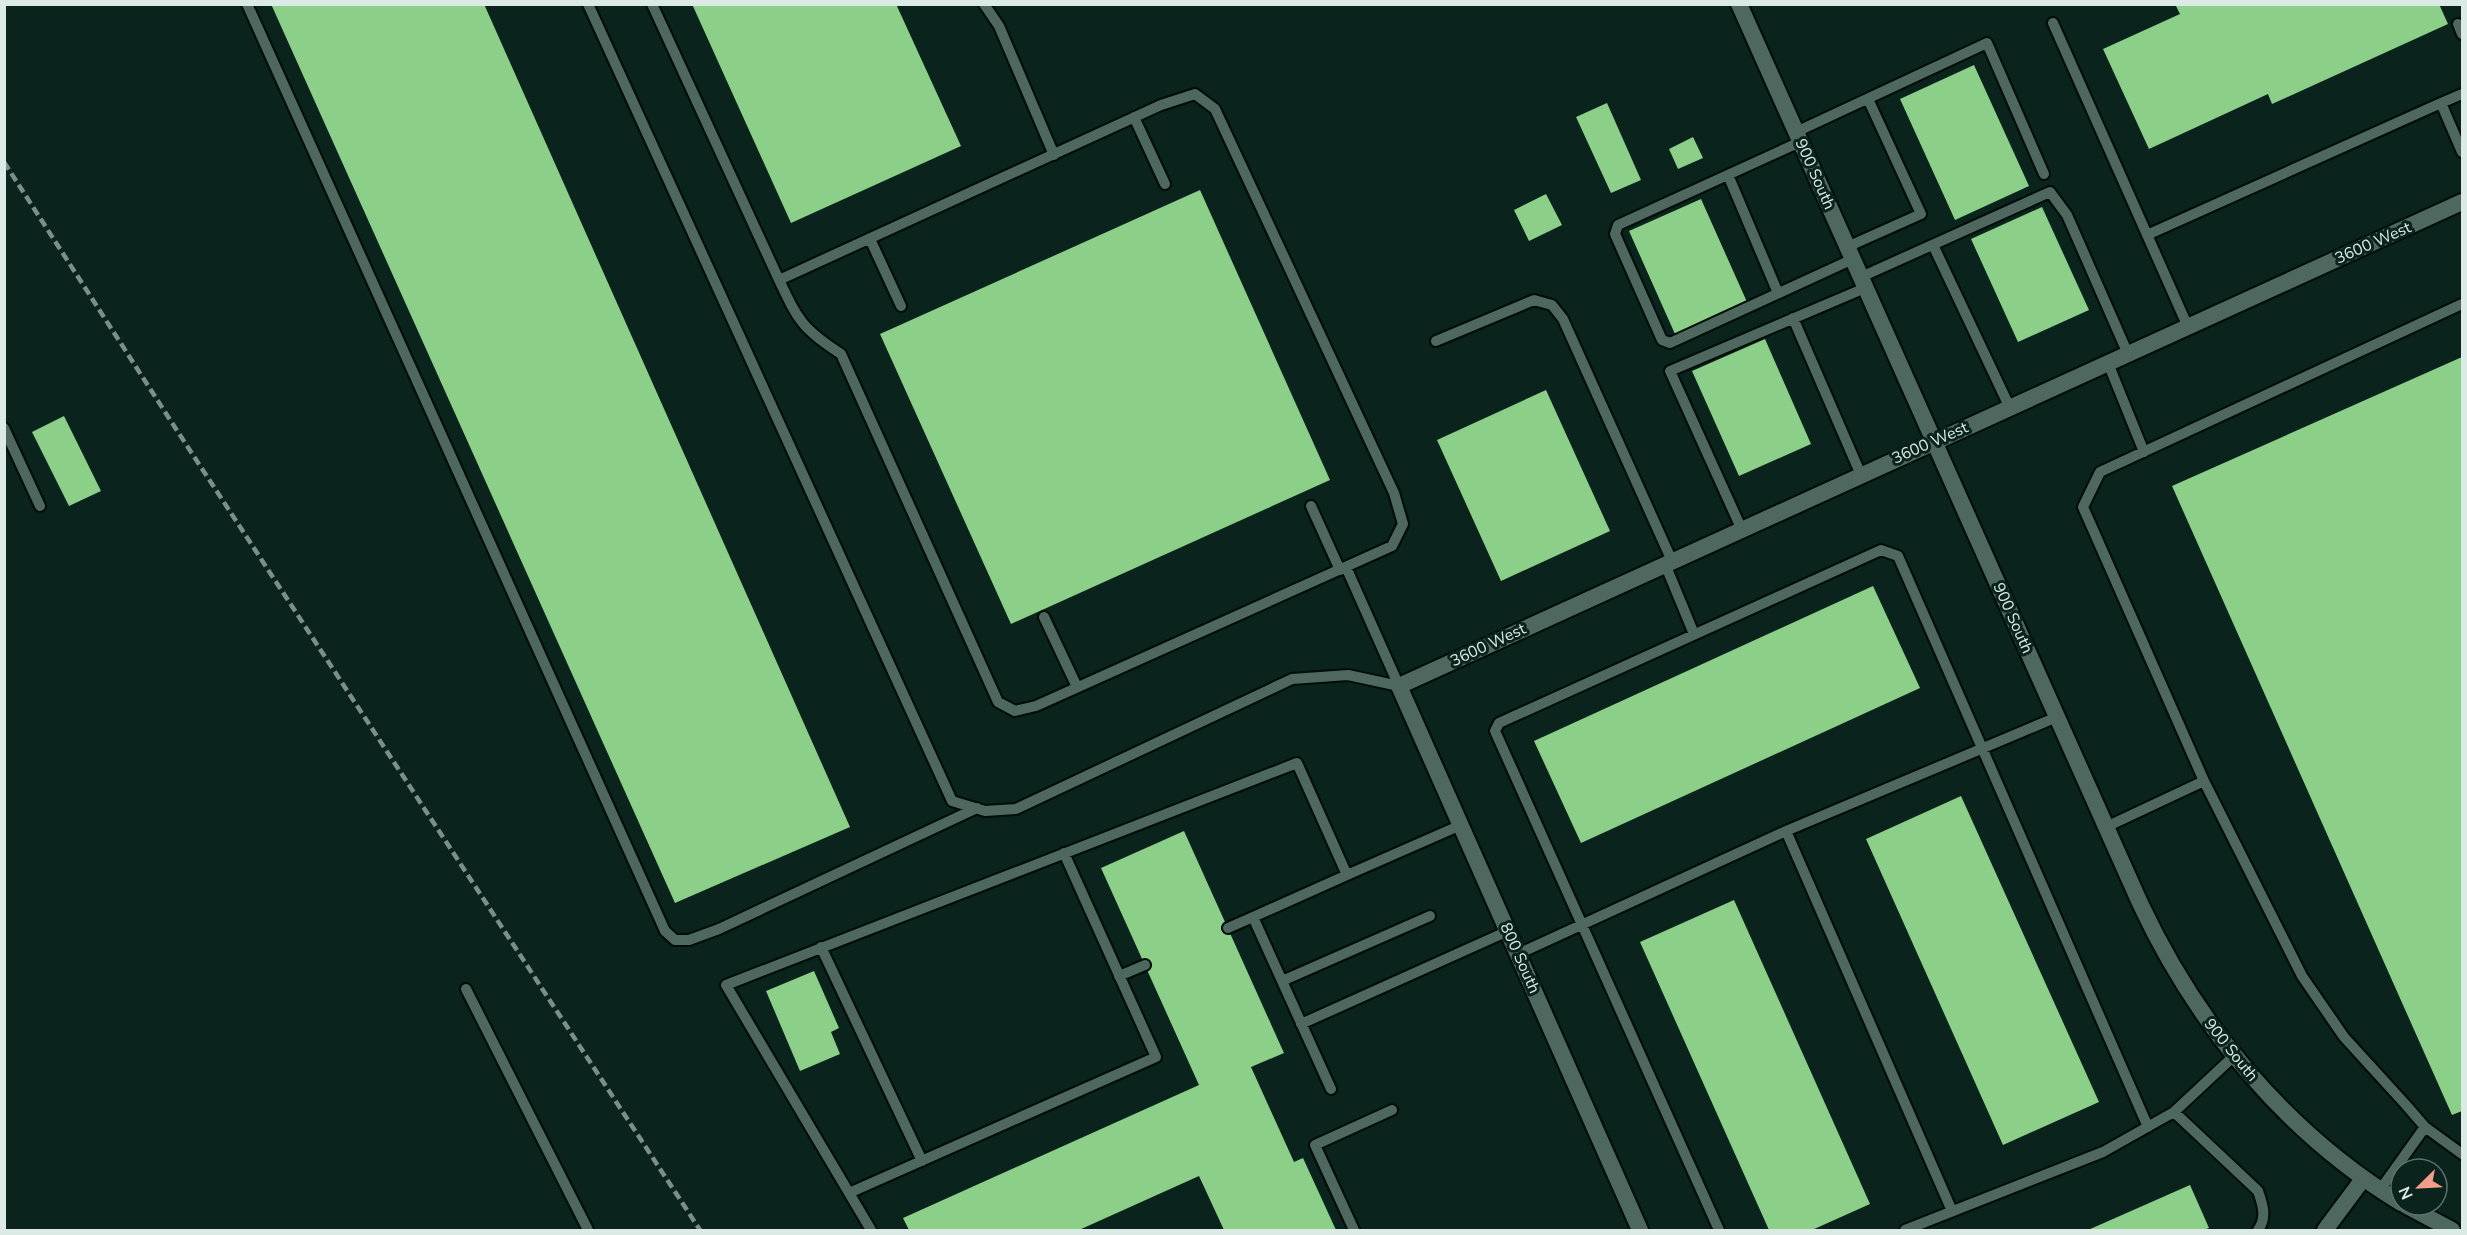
<svg xmlns="http://www.w3.org/2000/svg" width="2467" height="1235" font-family="'Nunito Sans',sans-serif">
<rect width="100%" height="100%" fill="#0a231c"/>
<path fill="#8ccf88" d="M271,4H484L850,827L675,903Z
M692,4H896L961,146L791,223Z
M2175,4H2439L2448,24L2272,104L2268,94L2149,149L2103,49L2180,14Z
M1974,65L2029,186L1955,220L1900,99Z
M1607,103L1641,180L1611,193L1576,117Z
M1693,137L1703,158L1678,169L1669,149Z
M1200,190L1330,480L1011,624L880,334Z
M1546,194L1562,225L1529,241L1514,210Z
M1701,199L1747,302L1675,334L1629,231Z
M2042,207L2089,310L2018,342L1971,239Z
M1765,339L1811,444L1739,476L1692,371Z
M2462,357V1111L2452,1115L2172,486Z
M1546,390L1610,531L1501,581L1437,440Z
M64,416L101,491L69,506L32,432Z
M1873,586L1920,688L1581,843L1534,741Z
M1961,796L2099,1102L2003,1145L1866,839Z
M1184,831L1284,1053L1251,1067L1294,1162L1303,1158L1336,1230H1224L1199,1176L1079,1230H909L903,1218L1199,1085L1101,868Z
M1734,900L1870,1204L1812,1230H1769L1640,942Z
M814,971L839,1028L831,1032L840,1054L800,1071L766,991Z
M2190,1185L2209,1228L2203,1230H2088Z"/>
<g fill="none" stroke-linecap="round" stroke-linejoin="round">
<defs>
<path id="service" d="M247,4L665,931L675,940H689L719,929L977,808
M588,4L952,801L985,811L1016,809L1292,679L1348,675L1399,686
M652,4L779,280C798,320 802,329 841,354L998,702L1015,711L1036,706L1392,546L1403,524L1394,493L1215,109L1195,94L1161,105L779,280
M984,4L999,26L1054,155
M2053,23L2188,327
M2458,24L2462,34
M2441,103L2462,94
M1134,117L1165,184
M1796,132L1987,43L2044,174
M1800,142L1618,225L1615,234L1662,340L1670,343L1853,259
M1728,175L1778,293
M2147,235L2441,103L2462,152
M870,239L901,306
M1933,245L2010,408
M1847,247L1921,214L1868,99
M1861,277L2050,192L2067,215L2128,354
M1793,318L1861,475
M1436,341L1534,300L1552,305L1563,319L1672,561
M2108,363L2144,452
M4,428L40,506
M1311,506L1340,570
M1742,530L1670,371L1865,288
M1665,564L1694,634
M1346,567L1399,686
M1044,617L1077,687
M2204,781L2083,507L2100,472L2462,304
M2106,827L2204,781L2302,976L2344,1037L2406,1105L2425,1127L2462,1154
M1786,831L1952,1211
M1228,928L1253,917
M821,947L922,1161
M1518,954L1786,831L2057,717
M1119,976L1145,965
M1282,981L1430,916
M466,989L588,1230
M1301,1024L1508,931
M1331,1089L1253,917L1347,875
M2174,1112L2234,1056
M2380,1190L2425,1127
M849,1193L1156,1057L1064,853
M871,1230L726,985L1297,763L1347,875L1461,825
M1354,1230L1315,1145L1392,1110
M1719,1230L1495,731L1499,723L1881,550L1898,556L2148,1127
M1905,1230L2103,1152L2174,1112L2258,1191C2263,1205 2267,1218 2258,1230"/>
<path id="minor" d="M1640,1230L1399,686L2462,202
M2325,1230L2363,1179"/>
<path id="tertiary" d="M1739,4L2140,903C2197,1025 2285,1132 2401,1203
M2405,1205L2452,1230"/>
</defs>
<use href="#service" stroke="#000c06" stroke-width="14"/>
<use href="#minor" stroke="#000c06" stroke-width="20"/>
<use href="#tertiary" stroke="#000c06" stroke-width="20"/>
<use href="#service" stroke="#4e685f" stroke-width="10"/>
<use href="#minor" stroke="#4e685f" stroke-width="16"/>
<use href="#tertiary" stroke="#4e685f" stroke-width="16"/>
<path stroke="#7b8e88" stroke-width="4.5" stroke-dasharray="9 4.5" stroke-linecap="butt" d="M4,162L176,429L700,1230"/>
</g>
<g text-anchor="middle" dominant-baseline="central" stroke-width="6" stroke-linejoin="round" paint-order="stroke">
<g font-size="16" fill="#dbeae4" stroke="#0a231c">
<text transform="translate(1815 174) rotate(66)">900 South</text>
<text transform="translate(2373 243) rotate(-24)">3600 West</text>
<text transform="translate(1930 443) rotate(-24)">3600 West</text>
<text transform="translate(2013 618) rotate(66)">900 South</text>
<text transform="translate(1488 645) rotate(-25)">3600 West</text>
<text transform="translate(1520 958) rotate(66)">800 South</text>
<text transform="translate(2231 1050) rotate(51)">900 South</text>
</g>
</g>
<rect width="2467" height="1235" fill="none" stroke="#dbeae4" stroke-width="12"/>
<g transform="translate(2419 1187) rotate(246)"><circle r="28" fill="#0a231c" stroke="#5e736c" stroke-width="1.5"/>
<path d="M0-4.5L10 22L0 15L-10 22Z" fill="#f59d8d"/>
<text y="-9" font-size="16" font-weight="bold" text-anchor="middle" fill="#dbeae4">N</text>
</g>
</svg>
